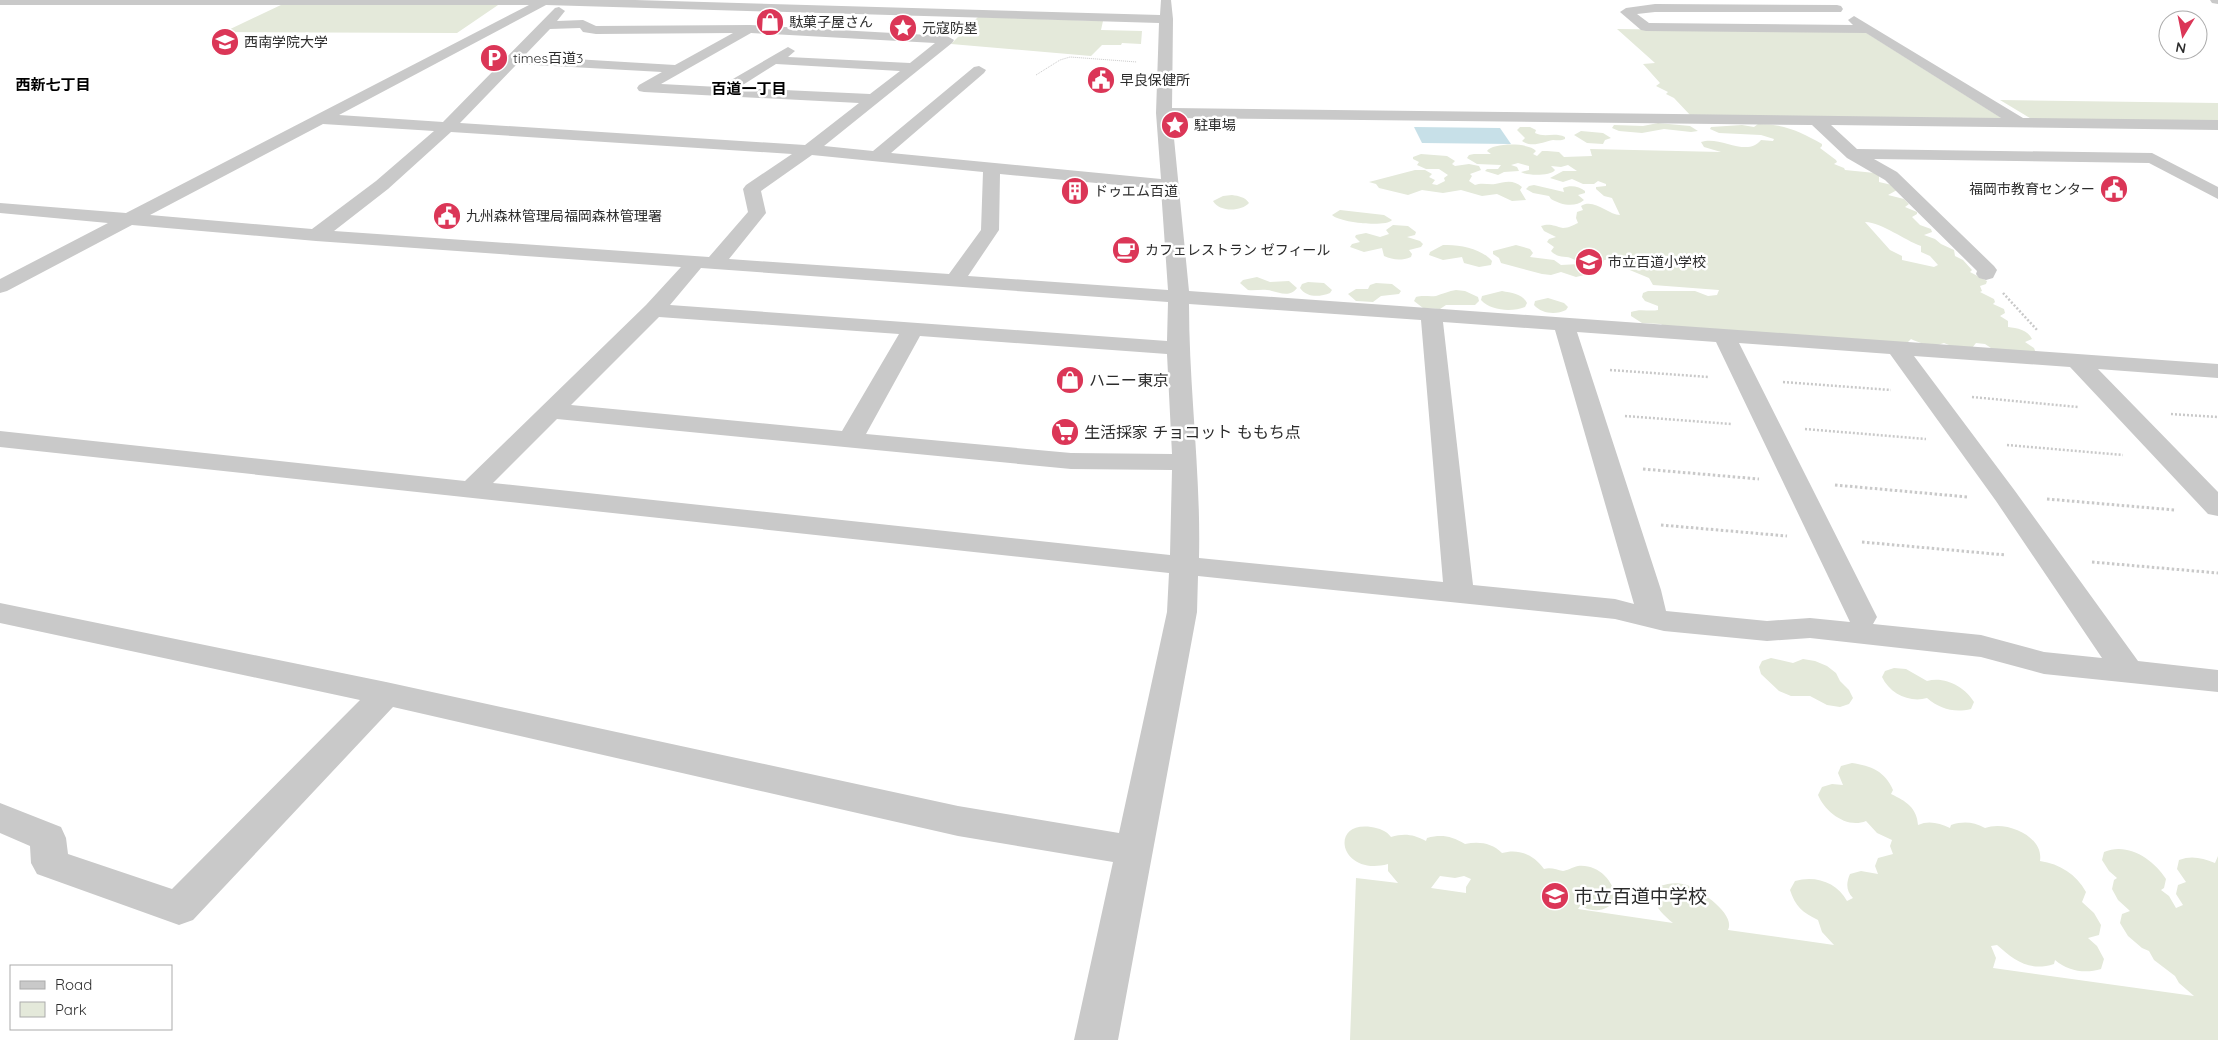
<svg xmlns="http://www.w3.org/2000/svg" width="2218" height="1040" font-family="Quicksand,'Noto Sans JP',sans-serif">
<rect width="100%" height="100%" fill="#fff"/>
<path fill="#e4e9da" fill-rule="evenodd" d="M501,3L457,33L224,32L283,4Z
M978,17L1103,21L1101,30L1142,31L1141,44L1122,43L1121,45H1102L1091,56L951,44Z
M1617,29L1865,32L2003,119L1691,116L1674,98L1666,94L1668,92L1656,86L1660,83L1643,64L1655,63Z
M2000,100L2218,103V124L2035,121Z
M1658,123L1690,126L1698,131L1691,132L1664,129L1642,133L1619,131L1612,128L1614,125L1643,126Z
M1758,124C1785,124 1801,132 1822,144V146L1820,148L1836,160L1837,162L1834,164L1844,168L1845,170L1875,173L1879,176V182L1892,185L1897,190L1888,195L1904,199L1909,204L1905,207L1917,212V214L1912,217L1920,225L1931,229L1932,232L1924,235L1935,239L1941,244L1954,250L1955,256L1963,260L1972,270L1970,272L1987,281L1986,284L1980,286L1982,291L1980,292L1994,299L1995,302L1993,304L2004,309L2005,313L2000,316L2008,321V327C2017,328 2028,330 2032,339L2025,342L2034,348L2036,353L1994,350L1985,344L1976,343L1972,348L1954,347L1944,343C1934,347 1921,344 1911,339L1907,343L1665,328L1661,324L1642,323L1631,316V312C1641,308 1649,312 1658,310V306L1645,301L1642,297L1643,293L1648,291H1695L1708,296L1717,295L1719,290L1653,285L1649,278L1620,266L1616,259L1604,260L1603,263C1592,268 1583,264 1573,259C1566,255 1558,259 1551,251L1554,247L1547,242L1549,239L1556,237L1544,231L1541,226C1550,223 1554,226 1563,228C1569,228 1573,225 1578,223L1576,218L1577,212L1583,210L1581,206C1594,198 1608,215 1620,215L1612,198L1604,196L1596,189V187L1606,186V184L1598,181L1594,184H1583L1572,179L1563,182L1550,178L1563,171H1577L1568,165L1561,167L1551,166L1555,170C1551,176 1527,176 1521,172L1529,170V166L1518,163L1511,165L1517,167L1519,171L1504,172L1498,175L1485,171L1487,169H1498L1501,165L1477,164L1467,158L1469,155L1474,154H1491L1487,151C1492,143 1529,142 1536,151L1533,154L1537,156L1542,151H1547L1559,152L1564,157L1592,156L1590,149L1721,152L1704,147L1701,142C1720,135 1747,158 1761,140L1773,141L1774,139L1761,135L1719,133L1710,129L1711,127L1742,125L1754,127ZM1865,222C1883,223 1904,240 1921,246V252L1930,256L1938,265L1934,267L1902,260V256L1890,250Z
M1520,127H1530L1536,130L1535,133C1545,138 1554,132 1565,137V139C1561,141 1557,140 1553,140C1542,142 1533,148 1522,141L1525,138L1517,130Z
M1581,131L1603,133L1611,138L1605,140L1603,144L1587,143L1574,135Z
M1421,154L1447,156L1455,161L1452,164L1455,166L1469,164L1479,166L1481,170L1470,174L1472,176L1469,181L1475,185C1482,182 1488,185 1495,184C1505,182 1513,179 1522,187L1520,190L1526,200L1512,201L1497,194L1482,196L1461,190L1443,193L1422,190L1408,195L1379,188L1376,184L1369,182L1415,170H1425L1432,174L1429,177L1435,180L1432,184L1437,185L1445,181L1444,178L1448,175L1439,169H1426L1417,165L1419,162L1413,159V157Z
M1534,185L1564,192L1563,188C1570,185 1579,186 1585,191V193L1578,195L1584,200C1575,208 1561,205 1551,199L1549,196L1533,193L1526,189L1529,186Z
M1232,195C1239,196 1245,197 1249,203C1241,212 1219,212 1213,201L1223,196Z
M1340,210L1384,215L1392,220C1385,228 1338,222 1332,215Z
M1393,225L1408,226L1416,232L1415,235L1407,237L1420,241L1423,244L1421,247L1409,250L1412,254L1411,257C1401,261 1393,260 1384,256L1382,248L1364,252L1350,247L1352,244L1360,242L1355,237L1356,235L1366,233L1380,237L1389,234L1386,230Z
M1443,245C1460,244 1482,249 1492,261L1491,265L1479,267L1464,263L1462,257L1443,260L1429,255L1430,252Z
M1516,245L1530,249L1533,253L1530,257L1554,260L1561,265L1580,264L1590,271L1589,274L1576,277L1561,272L1551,275L1542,274L1501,263L1499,258L1493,254V251Z
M1257,277L1270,282L1289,281L1297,288C1289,299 1277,291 1267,290C1261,289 1254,291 1248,290L1240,283L1243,280Z
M1308,282L1324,283L1332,290L1330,293C1320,297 1307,298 1300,288L1302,284Z
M1376,283L1392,284L1401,291L1399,294L1381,296L1373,302L1356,301L1348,294L1356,289H1368L1370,285Z
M1456,290L1465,291L1478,297L1479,301L1475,305H1446L1440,309L1423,308L1414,301L1416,297C1423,295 1429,297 1436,296C1442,294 1449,291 1456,290Z
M1502,291C1512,293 1523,294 1527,303L1525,307C1512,312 1491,311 1481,300L1482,296Z
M1548,298L1564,303L1568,307L1566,310C1556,315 1542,314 1534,305L1535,301Z
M1771,658L1793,663L1803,659L1815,661L1827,666L1836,673L1840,681L1849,690L1853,698L1849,704L1840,707L1827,705L1810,696H1791L1779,691L1761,674L1759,667L1762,661Z
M1894,668L1906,669L1927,681C1945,676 1965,687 1974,702L1971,709C1954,713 1940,709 1927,698C1910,703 1890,694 1882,677L1885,671Z
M1852,763C1871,766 1885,771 1893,790L1891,794C1906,801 1917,808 1918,825C1929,820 1939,823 1950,828L1951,825C1964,821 1973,822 1985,828C2006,820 2044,836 2040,861C2060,864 2076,874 2086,892L2082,902L2094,913L2101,925L2099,935L2088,938L2097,946L2104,959L2101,969C2085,974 2068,971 2055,960L2054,964C2029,972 2014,960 1997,945L1991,946L1996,958L1993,968L2194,996L2179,983L2175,976L2154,960L2149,951L2142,948L2128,936L2120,923L2122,914L2130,911L2118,900L2112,889L2114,880L2117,878L2109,871L2102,860L2104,852C2128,842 2153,859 2166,879L2164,888L2161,890L2169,896L2176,908L2183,905L2176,894L2178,885L2186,882L2177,869L2179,860C2192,855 2202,858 2215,863L2218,856V1040H1350L1356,878L1398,883L1388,871V864C1340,877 1328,821 1371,827C1379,828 1387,831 1391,837C1404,833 1413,834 1426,841L1427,838C1442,834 1451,836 1465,844C1479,841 1492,843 1502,853C1519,848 1534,855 1544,869C1551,867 1557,870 1563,871C1566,871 1573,867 1578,866C1598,864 1613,880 1616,898C1608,912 1595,913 1580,906L1578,909L1673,923C1660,912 1650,904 1660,886C1669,883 1677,882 1687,885C1700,890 1736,914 1728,930L1834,945L1822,932L1818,920C1803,913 1795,906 1790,890L1795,881C1815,875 1837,882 1847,901L1853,898C1846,891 1846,883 1850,874L1861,871L1878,874L1875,866L1878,858L1893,854L1890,846L1892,840L1877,833L1866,821C1847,829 1825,812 1818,795L1822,787L1832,784L1843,785L1838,773L1841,766ZM1440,876L1455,878L1464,876L1471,879L1466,887V893L1431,888Z"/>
<path fill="#c7e0e8" d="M1414,127L1500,128L1511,144L1422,143Z"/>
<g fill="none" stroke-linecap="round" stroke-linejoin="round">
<path stroke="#c9c9c9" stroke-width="1" stroke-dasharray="1 1" stroke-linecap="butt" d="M1036,75L1060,60L1070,57L1137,62"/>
<path stroke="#c9c9c9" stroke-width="2.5" stroke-dasharray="2 2" stroke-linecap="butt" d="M2003,293L2038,331
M1610,370L1709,377
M1783,382L1891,390
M1972,397L2078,407
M2171,414L2218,417
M1625,416L1731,424
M1805,429L1926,439
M2007,445L2123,455"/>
<path stroke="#c9c9c9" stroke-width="3" stroke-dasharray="2.5 2.5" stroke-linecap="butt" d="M1643,469L1759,479
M1835,485L1968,497
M2047,499L2175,510
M1661,525L1787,536
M1862,542L2006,555
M2092,562L2218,573"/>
<path fill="#c9c9c9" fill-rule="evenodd" d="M0,0H635L1160,15L1161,0H1171L1173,19L1172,108L2001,118L1866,33L1646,31L1641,30L1620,12L1626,8L1655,4L1837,5L1841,6L1843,9L1841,12H1655L1637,14L1649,23L1853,25L1848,20L1854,16L2023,118L2218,120V130L1831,125L1857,149L2152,153L2218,187V199L2149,163L1874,159L1897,172L1994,266L1997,270L1993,278L1986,280L1979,278L1976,274L1977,271L1885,180L1847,158L1812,125L1172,118L1189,291L2218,364V378L2098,369L2218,492V516L2208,514L2070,367L1914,356L2015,491L2138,661L2218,670V692L2044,674L1981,657L1810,638L1767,641L1664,631L1615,619L1198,576L1197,612L1118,1040H1074L1113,862L958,836L393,707L193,920L179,925L37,874L31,863L30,846L0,833V803L61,827L66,838L68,854L172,889L360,700L0,623V603L386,682L958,806L1119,833L1167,612L1169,573L0,447V431L465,481L646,305L681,267L316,241L132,225L7,291L0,293V279L108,223L0,213V203L126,213L529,5H0ZM546,5L1159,23L1156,113L1161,179L891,153L984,73L986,70L979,66L974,67L873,151L824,146L952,43L954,40L947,36L750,25L596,26L583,20L557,21L565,11L559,7L555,8L443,122L339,115ZM580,28L583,32L596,34L733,33L675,65L524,56L550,29ZM751,33L935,43L910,63L788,57L795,51L788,47L719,87L661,84ZM517,64L662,72L639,85L637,88L639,91L644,92L859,103L805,145L460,123ZM776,64L900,71L870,94L738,88ZM323,124L434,131L376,181L312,229L150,215ZM451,132L792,154L746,185L743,189L748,212L709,257L334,231L388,189ZM812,155L983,172L981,230L949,274L729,259L766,213L761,191ZM1000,174L1161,189L1168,290L968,276L999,230ZM701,268L1168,302L1167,341L670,305ZM1189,304L1421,320L1443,582L1199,558C1201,473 1189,389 1189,304ZM659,317L899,334L842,431L571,405ZM1443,322L1555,330L1634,604L1615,599L1473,585ZM1577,332L1716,342L1850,622L1810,618L1767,621L1666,611L1661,590ZM920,336L1167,354L1172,454L1071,453L866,434ZM1739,343L1890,354L1996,501L2102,658L2044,652L1981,635L1873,624L1877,617ZM557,419L1071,469L1172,470L1170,555L493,483Z
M2210,0H2218V4L2212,3Z"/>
</g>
<defs>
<symbol id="shop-disc" viewBox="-11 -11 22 22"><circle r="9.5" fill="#db3657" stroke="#fff"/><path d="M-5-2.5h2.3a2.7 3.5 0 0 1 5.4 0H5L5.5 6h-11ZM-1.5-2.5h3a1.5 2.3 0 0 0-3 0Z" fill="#fff"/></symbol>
<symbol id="sight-disc" viewBox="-11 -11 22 22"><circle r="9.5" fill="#db3657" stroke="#fff"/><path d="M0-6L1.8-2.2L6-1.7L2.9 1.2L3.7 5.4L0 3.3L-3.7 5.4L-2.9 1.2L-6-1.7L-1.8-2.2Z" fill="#fff"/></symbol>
<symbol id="university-disc" viewBox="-11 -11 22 22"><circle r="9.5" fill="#db3657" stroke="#fff"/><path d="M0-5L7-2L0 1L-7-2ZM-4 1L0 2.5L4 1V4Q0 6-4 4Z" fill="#fff"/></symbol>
<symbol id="parking-disc" viewBox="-11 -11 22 22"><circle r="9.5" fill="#db3657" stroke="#fff"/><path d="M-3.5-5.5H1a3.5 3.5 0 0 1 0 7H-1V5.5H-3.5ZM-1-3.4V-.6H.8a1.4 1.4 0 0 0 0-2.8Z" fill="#fff"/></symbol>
<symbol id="civic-disc" viewBox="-11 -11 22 22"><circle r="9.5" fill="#db3657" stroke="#fff"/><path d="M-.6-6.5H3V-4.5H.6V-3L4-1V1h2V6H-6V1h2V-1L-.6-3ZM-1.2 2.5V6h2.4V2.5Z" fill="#fff"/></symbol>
<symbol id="building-disc" viewBox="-11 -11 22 22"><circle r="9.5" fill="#db3657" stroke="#fff"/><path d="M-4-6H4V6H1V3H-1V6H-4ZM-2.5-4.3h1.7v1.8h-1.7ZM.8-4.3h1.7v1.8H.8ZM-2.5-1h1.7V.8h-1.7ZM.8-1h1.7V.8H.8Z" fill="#fff"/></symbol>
<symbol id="cafe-disc" viewBox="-11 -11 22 22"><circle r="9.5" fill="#db3657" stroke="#fff"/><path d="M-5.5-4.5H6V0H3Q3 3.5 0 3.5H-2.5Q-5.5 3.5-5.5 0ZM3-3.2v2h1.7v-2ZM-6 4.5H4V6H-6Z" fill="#fff"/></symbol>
<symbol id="school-disc" viewBox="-11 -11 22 22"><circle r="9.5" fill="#db3657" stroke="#fff"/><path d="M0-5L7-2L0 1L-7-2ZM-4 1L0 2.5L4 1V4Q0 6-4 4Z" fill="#fff"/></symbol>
<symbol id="supermarket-disc" viewBox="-11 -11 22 22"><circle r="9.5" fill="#db3657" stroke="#fff"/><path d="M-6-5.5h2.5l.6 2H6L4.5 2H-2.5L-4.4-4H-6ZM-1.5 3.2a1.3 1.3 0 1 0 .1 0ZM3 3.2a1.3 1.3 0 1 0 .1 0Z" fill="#fff"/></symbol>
</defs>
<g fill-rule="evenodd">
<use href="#shop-disc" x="754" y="6" width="32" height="32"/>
<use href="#sight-disc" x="887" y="12" width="32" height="32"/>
<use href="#university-disc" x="209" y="26" width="32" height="32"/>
<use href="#parking-disc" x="478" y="42" width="32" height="32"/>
<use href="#civic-disc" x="1085" y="64" width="32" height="32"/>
<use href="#sight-disc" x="1159" y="109" width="32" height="32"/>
<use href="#civic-disc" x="2098" y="173" width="32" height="32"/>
<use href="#building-disc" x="1059" y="175" width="32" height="32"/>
<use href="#civic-disc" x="431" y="200" width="32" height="32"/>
<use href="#cafe-disc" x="1110" y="234" width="32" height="32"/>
<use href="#school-disc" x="1573" y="246" width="32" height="32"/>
<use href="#shop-disc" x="1054" y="364" width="32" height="32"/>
<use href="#supermarket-disc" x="1049" y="416" width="32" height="32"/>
<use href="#school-disc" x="1539" y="880" width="32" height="32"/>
</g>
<g text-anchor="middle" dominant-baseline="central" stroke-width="5" stroke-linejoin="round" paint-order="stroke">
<g font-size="14" fill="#2c2c2c" stroke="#fff" text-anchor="start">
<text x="789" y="22">駄菓子屋さん</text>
<text x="922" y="28">元寇防塁</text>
<text x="244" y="42">西南学院大学</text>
<text x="513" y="58">times百道3</text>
<text x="1120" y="80">早良保健所</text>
<text x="1194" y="125">駐車場</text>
<text x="2095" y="189" text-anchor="end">福岡市教育センター</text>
<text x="1094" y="191">ドゥエム百道</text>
<text x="466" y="216">九州森林管理局福岡森林管理署</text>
<text x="1145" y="250">カフェレストラン ゼフィール</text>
<text x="1608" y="262">市立百道小学校</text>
</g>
<g font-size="15" font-weight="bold" fill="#000" stroke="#fff">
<text x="53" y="84">西新七丁目</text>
<text x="749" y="88">百道一丁目</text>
</g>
<g font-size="16" fill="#2c2c2c" stroke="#fff" text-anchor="start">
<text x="1089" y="380">ハニー東京</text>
<text x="1084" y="432">生活採家 チョコット ももち点</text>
</g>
<g font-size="19" fill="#2c2c2c" stroke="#fff" text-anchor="start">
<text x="1574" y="896">市立百道中学校</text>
</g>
</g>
<rect x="10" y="965" width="162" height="65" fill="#ffffff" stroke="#ababab"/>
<rect x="20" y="981" width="25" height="8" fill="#c9c9c9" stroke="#ababab"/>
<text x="55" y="990" font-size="15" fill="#2c2c2c">Road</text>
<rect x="20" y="1002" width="25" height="15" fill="#e4e9da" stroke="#ababab"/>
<text x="55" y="1015" font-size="15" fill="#2c2c2c">Park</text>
<g transform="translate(2183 35) rotate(190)"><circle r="24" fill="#ffffff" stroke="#ababab"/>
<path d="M0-4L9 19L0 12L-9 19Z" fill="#db3657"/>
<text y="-8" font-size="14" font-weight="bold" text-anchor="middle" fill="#2c2c2c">N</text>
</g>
</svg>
